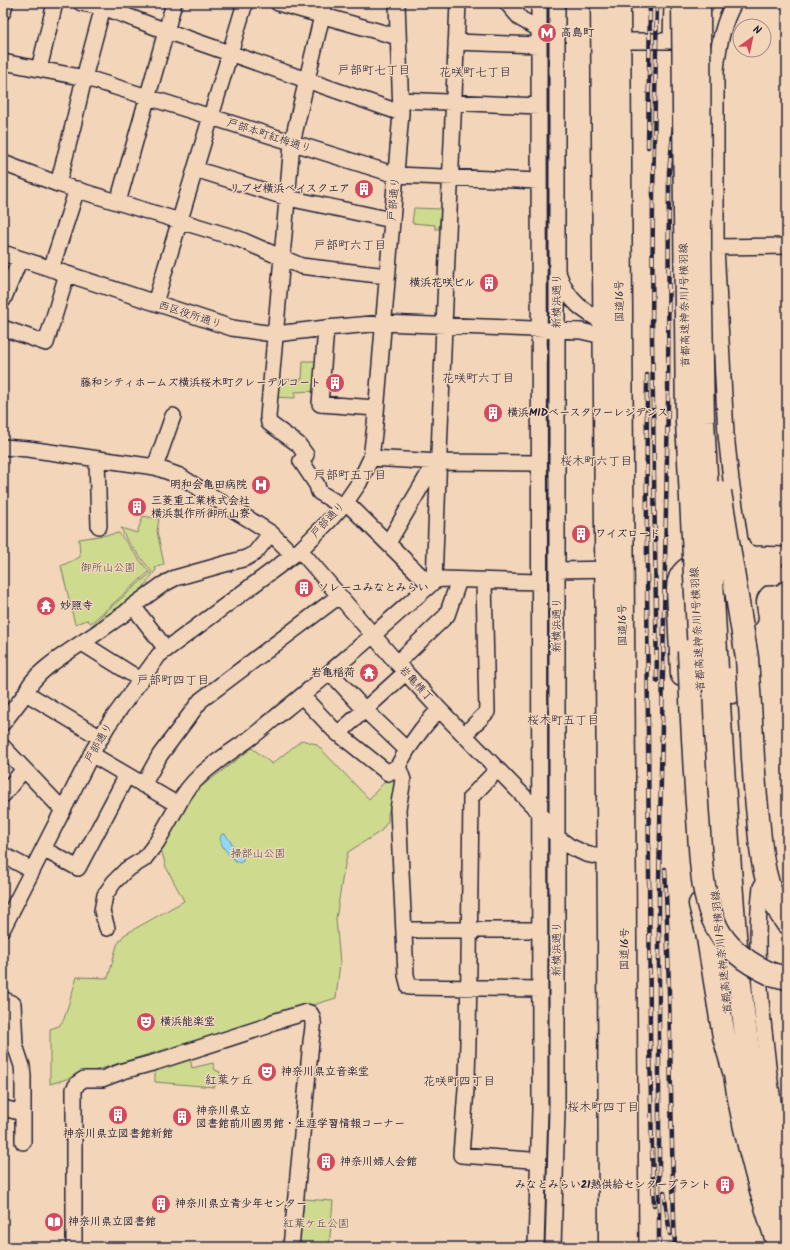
<svg xmlns="http://www.w3.org/2000/svg" width="790" height="1250" font-family="Kalam,'Klee One',sans-serif">
<rect width="100%" height="100%" fill="#f3d5b9"/>
<filter id="ink" filterUnits="userSpaceOnUse"><feTurbulence type="fractalNoise" baseFrequency=".025" numOctaves="2"/><feDisplacementMap in="SourceGraphic" scale="8" xChannelSelector="R" yChannelSelector="G"/><feConvolveMatrix kernelMatrix="1 2 1 2 8 2 1 2 1" color-interpolation-filters="sRGB"/></filter>
<g filter="url(#ink)">
<path fill="#ceda8e" stroke="#787e64" d="M414,208L441,209L439,229H435V225L412,223Z
M303,361H318L315,391L295,392V398L272,397L274,380L302,379Z
M143,516L159,519L157,531L164,564L155,568L156,570L141,590L120,611L78,639L103,614L152,572L126,539L121,528L137,533Z
M119,533L149,572L91,623L87,620L75,624L61,566L80,557L79,539Z
M302,740L316,744L369,799L389,777L398,779L388,814V821L381,831L348,852L343,874L336,919L340,963L336,998L50,1084V1029L59,1026L64,1019L77,977L108,978L117,945L124,935L184,901L166,867L161,849L194,792L252,748L272,764Z
M190,1058L192,1068L213,1063L215,1070L220,1072V1080L214,1087L155,1082V1066Z
M304,1199L333,1201L329,1247H299Z"/>
<path fill="#92d8f4" stroke="#658faa" d="M222,834H225L237,851L243,855V860L240,863C232,860 215,842 222,834Z"/>
<g fill="none" stroke-linecap="round" stroke-linejoin="round">
<defs>
<path id="minor" d="M81,3L103,7L166,31L401,113
M278,3L398,37
M325,3L292,143L268,417L269,423L298,444L306,455L301,461L317,485L319,492L342,506
M507,3L521,19L539,29
M734,3C722,24 718,47 716,71V247L726,434L731,480L740,540L744,550L752,554L787,555
M3,12L5,3
M619,41H671L672,3
M456,42L539,45
M3,62L90,79L396,175L539,181
M39,69L55,3
M401,100L539,106
M3,163L58,184L239,239L301,266L387,276
M195,169L288,198L392,220
M58,184L73,126L84,78L104,3
M118,202L174,3
M716,247L787,246
M3,253L232,328L266,333L276,334L326,328L383,323L581,331L594,334
M51,269L77,189
M559,275C568,303 587,313 611,327
M3,300L20,259
M155,303L245,3
M3,328L46,343L67,274
M326,328L320,404L376,408
M3,447L28,449L155,467L180,476L227,506L252,521L271,533L293,555
M371,458L439,462L539,463
M97,459L99,526
M155,467L173,416
M388,543L429,473L439,462
M300,550L397,663L439,709L539,812L557,837L569,846L586,854L595,856L617,858
M557,570L616,569
M434,581L444,326L458,3
M430,585L434,581L442,579L539,582
M133,606L166,649
M750,618C749,613 748,607 748,602C748,589 759,577 771,574C776,573 782,574 787,574
M82,643L141,680
M397,663L447,615L459,580
M330,672L364,709L407,750
M26,693L101,738
M302,696L334,730L388,773L398,766L407,750L422,729L439,709
M3,723L26,693C32,673 70,651 86,640C99,632 111,622 124,614L133,606L162,585L175,578L246,558L255,553L271,533
M338,734L405,673
M464,735L487,712L484,581
M3,747L63,810
M91,754L178,805C192,775 223,758 249,739C260,731 271,721 282,712C333,671 381,628 430,585L346,502
M398,766L403,780L398,809L406,975L409,987L540,989
M497,770L471,797L468,1042L467,1076L461,1155L530,1160
M143,785L160,755L201,700L339,596
M3,795L24,769
M43,849L78,868L127,775
M3,855L32,870
M761,887C755,938 759,988 765,1039C769,1082 776,1126 787,1168
M3,928L94,749L108,725L159,655L300,550L328,522L346,502L359,483L371,458L375,425L401,113L397,3
M107,928L102,911L105,895L114,882L126,870L144,859L157,842L178,805
M404,930H540
M3,999L13,1004L15,1045L22,1066L23,1077V1142
M3,1108L23,1113
M74,1247V1089L78,1083L84,1079H102L123,1071L156,1062L267,1026L273,1022L307,1012L310,1013C316,1021 312,1032 311,1042L291,1247
M536,1247L540,1110L539,3
M553,1247L557,1110V3"/>
<path id="highway" d="M602,3L609,930L610,1247
M619,3L627,1247
M717,669C722,758 728,846 735,934C744,1031 755,1129 787,1222
M700,671L712,854L718,915
M682,675L678,589C678,582 680,575 686,570C700,559 753,562 772,561
M732,692L729,603C735,579 748,575 772,574
M752,737C753,764 755,791 758,817C761,854 764,892 787,923
M700,904L707,932L724,1037L735,1075
M771,974L787,978
M733,1060C741,1124 758,1186 779,1247"/>
</defs>
<use href="#minor" stroke="#22223b" stroke-width="18"/>
<use href="#highway" stroke="#22223b" stroke-width="25"/>
<use href="#minor" stroke="#f3d5b9" stroke-width="15"/>
<use href="#highway" stroke="#f3d5b9" stroke-width="22"/>
<defs>
<path id="rail" d="M657,3L653,193L652,338L657,681
M648,147L650,3
M647,375C646,541 648,706 649,871C650,983 649,1094 654,1205
M665,869C671,995 670,1121 675,1247
M664,1192L670,1234
M659,1247V883L668,403L669,172L675,115L689,63L705,19L714,3"/>
</defs>
<use href="#rail" stroke="#22223b" stroke-width="4.5"/>
<use href="#rail" stroke="#f3d5b9" stroke-width="3" stroke-dasharray="9" stroke-linecap="butt"/>
<defs>
<path id="highway-bridge" d="M683,3L687,422L700,671
M699,3L700,250L703,421L717,669
M720,492L747,658L752,737
M689,651C691,707 694,763 698,818C701,854 700,895 717,928C728,950 749,964 771,974"/>
</defs>
<use href="#highway-bridge" stroke="#22223b" stroke-width="25" stroke-linecap="butt"/>
<use href="#highway-bridge" stroke="#f3d5b9" stroke-width="22"/>
</g>
</g>
<defs>
<symbol id="metro-disc" viewBox="-11 -11 22 22"><circle r="9.5" fill="#d1495b" stroke="#f3d5b9"/><path d="M-5.5 5V-5H-3L0 0L3-5H5.5V5H3V-.5L0 4L-3-.5V5Z" fill="#fff"/></symbol>
<symbol id="building-disc" viewBox="-11 -11 22 22"><circle r="9.5" fill="#d1495b" stroke="#f3d5b9"/><path d="M-4-6H4V6H1V3H-1V6H-4ZM-2.5-4.3h1.7v1.8h-1.7ZM.8-4.3h1.7v1.8H.8ZM-2.5-1h1.7V.8h-1.7ZM.8-1h1.7V.8H.8Z" fill="#fff"/></symbol>
<symbol id="hospital-disc" viewBox="-11 -11 22 22"><circle r="9.5" fill="#d1495b" stroke="#f3d5b9"/><path d="M-5-5h3v3.5h4V-5h3V5h-3V1.5h-4V5h-3Z" fill="#fff"/></symbol>
<symbol id="temple-disc" viewBox="-11 -11 22 22"><circle r="9.5" fill="#d1495b" stroke="#f3d5b9"/><path d="M0-6L5-2H3V0L6.5 2.5H4V6H1.5V3h-3V6H-4V2.5H-6.5L-3 0V-2H-5Z" fill="#fff"/></symbol>
<symbol id="theatre-disc" viewBox="-11 -11 22 22"><circle r="9.5" fill="#d1495b" stroke="#f3d5b9"/><path d="M-5-5.5Q0-4 5-5.5V0Q5 5 0 6Q-5 5-5 0ZM-3.3-2.5H-1v1.5H-3.3ZM1-2.5H3.3v1.5H1ZM-2.8 1Q0 5.5 2.8 1Z" fill="#fff"/></symbol>
<symbol id="library-disc" viewBox="-11 -11 22 22"><circle r="9.5" fill="#d1495b" stroke="#f3d5b9"/><path d="M-6-4Q-3-5.5-.7-3.5V5Q-3 3-6 4ZM6-4Q3-5.5 .7-3.5V5Q3 3 6 4Z" fill="#fff"/></symbol>
</defs>
<g fill-rule="evenodd">
<use href="#metro-disc" x="536" y="22" width="22" height="22"/>
<use href="#building-disc" x="353" y="178" width="22" height="22"/>
<use href="#building-disc" x="478" y="272" width="22" height="22"/>
<use href="#building-disc" x="324" y="372" width="22" height="22"/>
<use href="#building-disc" x="482" y="402" width="22" height="22"/>
<use href="#hospital-disc" x="250" y="474" width="22" height="22"/>
<use href="#building-disc" x="126" y="496" width="22" height="22"/>
<use href="#building-disc" x="570" y="523" width="22" height="22"/>
<use href="#building-disc" x="293" y="577" width="22" height="22"/>
<use href="#temple-disc" x="35" y="595" width="22" height="22"/>
<use href="#temple-disc" x="358" y="662" width="22" height="22"/>
<use href="#theatre-disc" x="135" y="1011" width="22" height="22"/>
<use href="#theatre-disc" x="256" y="1061" width="22" height="22"/>
<use href="#building-disc" x="107" y="1104" width="22" height="22"/>
<use href="#building-disc" x="171" y="1106" width="22" height="22"/>
<use href="#building-disc" x="315" y="1151" width="22" height="22"/>
<use href="#building-disc" x="714" y="1174" width="22" height="22"/>
<use href="#building-disc" x="150" y="1193" width="22" height="22"/>
<use href="#library-disc" x="43" y="1211" width="22" height="22"/>
</g>
<g text-anchor="middle" dominant-baseline="central" stroke-width="3" stroke-linejoin="round" paint-order="stroke">
<g font-size="11" font-weight="bold" fill="#22223b" stroke="#f3d5b9" text-anchor="start">
<text x="561" y="33">高島町</text>
<text x="350" y="189" text-anchor="end">リブゼ横浜ベイスクエア</text>
<text x="475" y="283" text-anchor="end">横浜花咲ビル</text>
<text x="321" y="383" text-anchor="end">藤和シティホームズ横浜桜木町クレーデルコート</text>
<text x="507" y="413">横浜MIDベースタワーレジデンス</text>
<text x="247" y="485" text-anchor="end">明和会亀田病院</text>
<text x="151" y="501">三菱重工業株式会社<tspan x="151" dy="13">横浜製作所御所山寮</tspan></text>
<text x="595" y="534">ワイズロード</text>
<text x="318" y="588">ソレーユみなとみらい</text>
<text x="60" y="606">妙照寺</text>
<text x="355" y="673" text-anchor="end">岩亀稲荷</text>
<text x="160" y="1022">横浜能楽堂</text>
<text x="281" y="1072">神奈川県立音楽堂</text>
<text x="196" y="1111">神奈川県立<tspan x="196" dy="13">図書館前川國男館・生涯学習情報コーナー</tspan></text>
<text x="118" y="1134" text-anchor="middle">神奈川県立図書館新館</text>
<text x="340" y="1162">神奈川婦人会館</text>
<text x="711" y="1185" text-anchor="end">みなとみらい21熱供給センタープラント</text>
<text x="175" y="1204">神奈川県立青少年センター</text>
<text x="68" y="1222">神奈川県立図書館</text>
</g>
<g font-size="11" fill="#22223b" stroke="#f3d5b9">
<text transform="translate(269 136) rotate(18)">戸部本町紅梅通り</text>
<text transform="translate(394 199) rotate(-85)">戸部通り</text>
<text transform="translate(557 301) rotate(-90)">新横浜通り</text>
<text transform="translate(620 301) rotate(-91)">国道16号</text>
<text transform="translate(685 305) rotate(-91)">首都高速神奈川1号横羽線</text>
<text transform="translate(190 315) rotate(18)">西区役所通り</text>
<text transform="translate(328 520) rotate(-47)">戸部通り</text>
<text transform="translate(557 625) rotate(-90)">新横浜通り</text>
<text transform="translate(623 625) rotate(-91)">国道16号</text>
<text transform="translate(698 629) rotate(-93)">首都高速神奈川1号横羽線</text>
<text transform="translate(416 684) rotate(47)">岩亀横丁</text>
<text transform="translate(99 743) rotate(-60)">戸部通り</text>
<text transform="translate(557 949) rotate(-90)">新横浜通り</text>
<text transform="translate(625 949) rotate(-90)">国道16号</text>
<text transform="translate(722 952) rotate(-96)">首都高速神奈川1号横羽線</text>
</g>
<g font-size="11" fill="#44474c" stroke="#f3d5b9">
<text x="108" y="568">御所山公園</text>
<text x="258" y="854">掃部山公園</text>
<text x="316" y="1224">紅葉ケ丘公園</text>
</g>
<g font-size="12" fill="#22223b" stroke="#f3d5b9">
<text x="374" y="70">戸部町七丁目</text>
<text x="475" y="72">花咲町七丁目</text>
<text x="350" y="245">戸部町六丁目</text>
<text x="478" y="378">花咲町六丁目</text>
<text x="596" y="461">桜木町六丁目</text>
<text x="350" y="475">戸部町五丁目</text>
<text x="173" y="680">戸部町四丁目</text>
<text x="563" y="720">桜木町五丁目</text>
<text x="229" y="1080">紅葉ケ丘</text>
<text x="459" y="1081">花咲町四丁目</text>
<text x="603" y="1107">桜木町四丁目</text>
</g>
</g>
<rect width="790" height="1250" fill="none" stroke="#f3d5b9" stroke-width="16"/>
<rect x="8" y="8" width="774" height="1234" fill="none" stroke="#22223b" stroke-width="1.5" filter="url(#ink)"/>
<g transform="translate(752 38) rotate(33)"><circle r="19" fill="#f3d5b9" stroke="#9f8d87"/>
<path d="M0-3L7 15L0 10L-7 15Z" fill="#d1495b"/>
<text y="-6" font-size="11" font-weight="bold" text-anchor="middle" fill="#22223b">N</text>
</g>
</svg>
